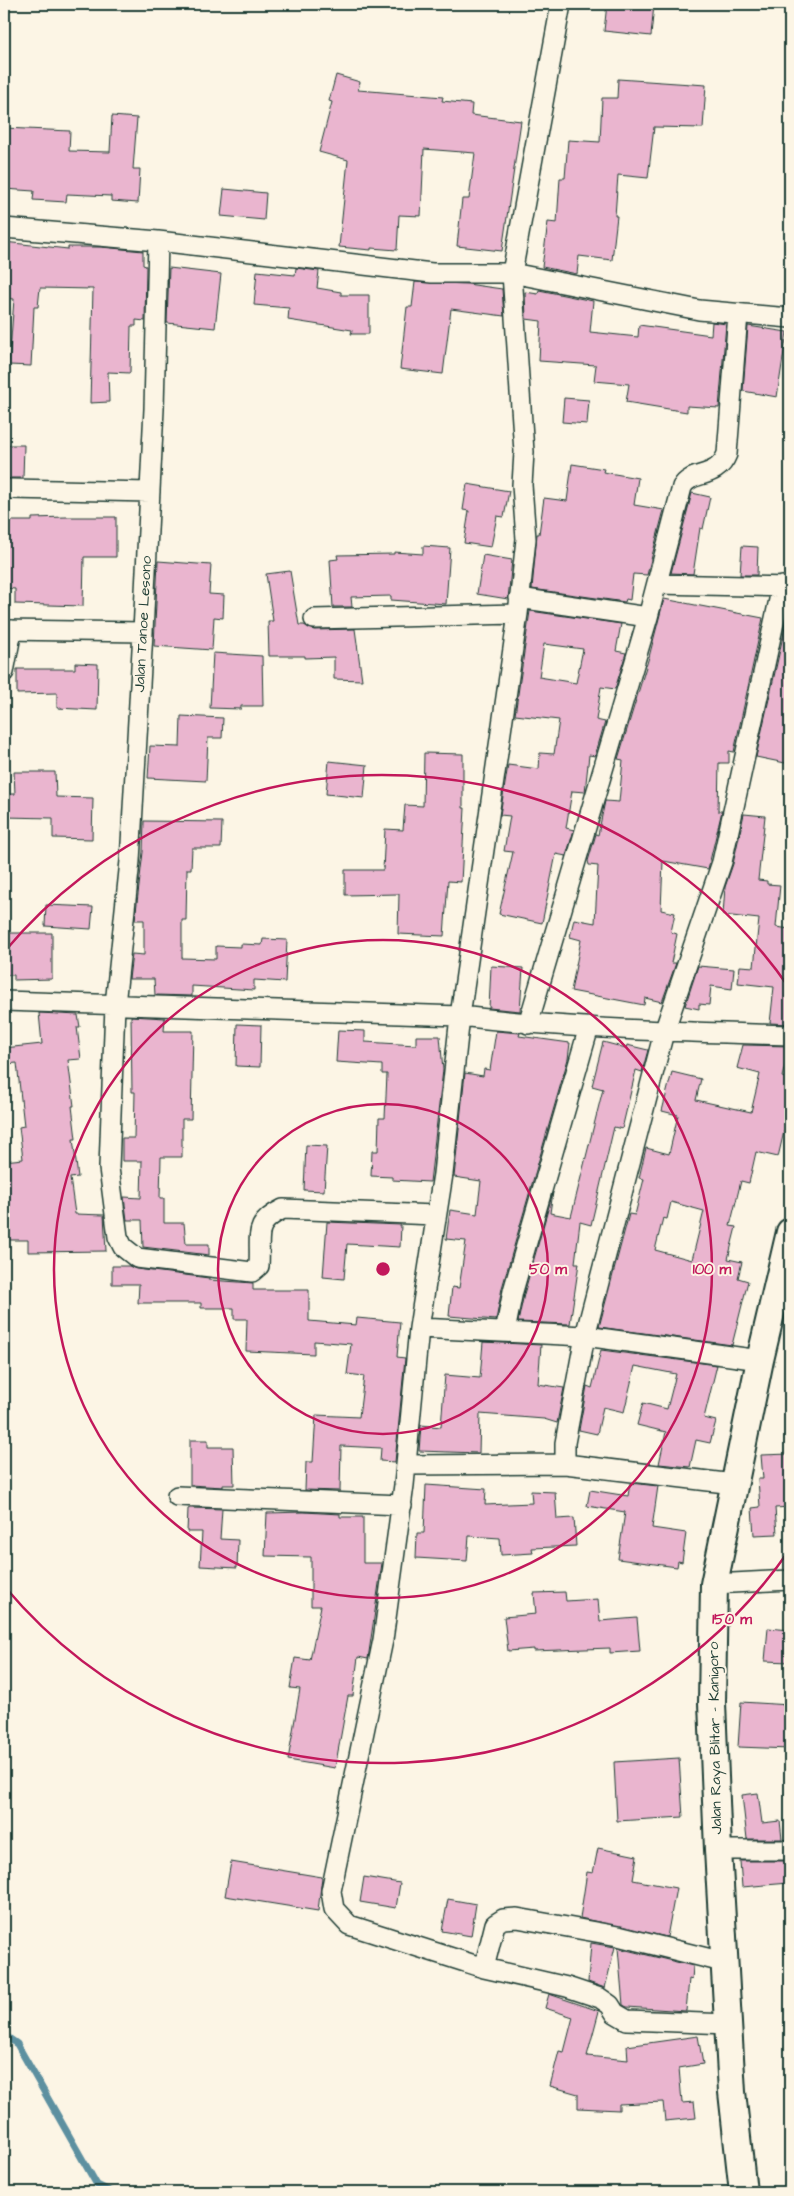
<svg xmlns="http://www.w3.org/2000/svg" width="794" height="2196" font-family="'Architects Daughter',sans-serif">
<rect width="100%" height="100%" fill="#fcf5e5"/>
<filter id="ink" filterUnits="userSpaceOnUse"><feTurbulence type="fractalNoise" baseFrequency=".02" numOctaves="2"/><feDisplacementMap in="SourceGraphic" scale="10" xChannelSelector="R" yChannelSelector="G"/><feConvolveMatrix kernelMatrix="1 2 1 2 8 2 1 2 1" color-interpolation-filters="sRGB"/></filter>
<g filter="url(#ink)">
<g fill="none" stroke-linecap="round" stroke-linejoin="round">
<path stroke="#5d90a0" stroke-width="7" d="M4,2035L17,2044L97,2185L111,2192"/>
</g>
<path fill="#eab5cf" stroke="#1f3d34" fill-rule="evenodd" d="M607,4H654L651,36L604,31Z
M336,75L360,82L358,90L443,97L442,101L472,104L471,115L521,121L502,251L457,246L462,199H469L475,153L424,149L421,216L399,215L397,250L371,248V250L339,247L348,160L319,152L332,102L329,101Z
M618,79L706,85L703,128L654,127L648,178L618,175L615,216H617L612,260L579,256L577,274L542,267L548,222L557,223L560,178H565L568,140L600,142L602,98H617Z
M112,116L137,118L133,169H140L138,203L111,201V196L67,194L66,202L33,200L34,191L4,189V128L70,131L69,151L110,152Z
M224,189L266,193L264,220L221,216Z
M4,242L68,249V247H101L143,251V265L146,266L145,321L136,320V326H131L130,373L108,372L109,402L90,403L93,289L40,288L38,307H34L31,366L9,365L14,299L4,298Z
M169,268L221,274L215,328L167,323Z
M296,268L319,271L317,288L341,292V295H369V334H351L352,330L288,320L289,308L254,305L257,271L295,275Z
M415,282L467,284L502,289L504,316L451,309L443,374L400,369L407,307H412Z
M539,290L593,301L590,332L638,337L639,325L711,335L712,322L726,324L719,408L687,406V412L626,402L629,384L594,381L596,365L539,361L541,321L526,319L525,292L538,294Z
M748,326L787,332L777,397L743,391Z
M564,398L589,400L587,424L562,422Z
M4,445H24L23,478H11L4,481Z
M572,464L604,469L603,472L638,478L634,505L664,510L647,575L633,574L630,600L626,599L625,602L532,589L537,534H539L544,498L567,501Z
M467,484L509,491L504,517L497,516L491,547L464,543L469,511L463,510Z
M692,493L710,497L703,529L700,528L693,574L671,573Z
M66,517H116V557H84L83,606L15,604V589L4,588V521H32V518Z
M423,546L450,548L446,604L391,600V596L351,597L352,607H333L330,560L338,559L337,555L394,554V552L423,554Z
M742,546L758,547L757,575H740Z
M483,555L512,560L508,599L477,594Z
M158,561L211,565L209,594L224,595L223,618L214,617L212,650L154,646Z
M290,571L299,625H304L314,630L355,629L362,680L334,679V657L305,658V656H269L268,621H273L266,574Z
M664,599L763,618L734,752L729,751V763H719L718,811H722L708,869L663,861L661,910L675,913L671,932L677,934L671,963H676L662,1002L645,998L644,1005L571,991L581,940L570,937L574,919L595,923L598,866L589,865L588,861L596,834L598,835L605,801L619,802L623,760L618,759L649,657Z
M530,611L621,624L616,651L626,653L615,689L601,687L596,720L605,722L595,756L589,755L585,792L572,791L566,828L574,830L566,856L556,854L542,923L499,914L513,852L504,851L510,816L500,815L508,765L539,769L540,753L554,754L559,720L515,715ZM544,644L583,649L576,683L539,677Z
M786,623L790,624V764L756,757Z
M213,653L262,656L263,706H241V709L210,708Z
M75,663L98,664L97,710L57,708V693L17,694V669H75Z
M181,716L223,718L222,738H208L206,781L148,778L150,746L180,747Z
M424,753L463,754V808H465L461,882L448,881L444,936L398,934L399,894L345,895V870H383L385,829L403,830L405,805L423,806Z
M329,761L367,765L364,798L326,794Z
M14,772H55L56,797L93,798L92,839L53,838V818L4,817V794H15Z
M744,814L765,816L758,880L767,881V884L780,885L776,927L790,929V1024L770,1023L774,987L738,983L740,966L754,967L759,919L723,915L725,887L733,864Z
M144,821L222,822L221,848H192L191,869H187L186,920H182V958L216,959V946L241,947V944L262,945L263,939L287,940L285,982L254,980V990L192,986V996L155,995L154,979H129L132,954L144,955V920H135L143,852Z
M46,905L93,907L91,929L45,926Z
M4,933H52V979L14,980V975H4Z
M491,966L523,968L520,1011L489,1008Z
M698,966L734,969L732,989L711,986L709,1005L699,1004V1009L685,1006Z
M39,1013L78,1015L80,1027H77L81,1059L68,1060L74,1106H72L76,1139H73L78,1177L70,1178L75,1214L104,1215L106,1251L28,1252V1240H8V1205H4V1161L23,1159L19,1127L24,1126L17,1063L6,1064L4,1048L42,1044Z
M131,1016L165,1018L164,1031H193L191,1119H182V1157H161L160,1198H164V1223H184L186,1244H209V1255L143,1247L142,1220H127L124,1197L141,1198L142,1161H122V1138H134L135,1092H132Z
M237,1024L261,1025L260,1067L236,1066Z
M338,1030L365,1031V1042L416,1045V1036H440L443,1070L430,1182L392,1180V1177L371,1176L372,1151H378L379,1118H385L387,1074H382V1065L336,1062Z
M496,1031L520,1033L519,1036L570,1043L568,1059L502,1288L496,1320L449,1316L452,1287L459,1288L466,1241L446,1239L450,1210L477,1214L481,1181L454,1177L465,1073L483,1076L484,1069L490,1070Z
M603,1042L626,1048L627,1045L648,1050L642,1072L636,1070L622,1129L614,1127L591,1225L580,1222L575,1263H579L570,1324L518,1322L524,1294L553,1192L550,1213L571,1217L603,1089L592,1086Z
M743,1045L790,1046L782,1077L790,1079V1106L778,1157L756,1152L749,1183L741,1181L730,1226L736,1227L728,1259L742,1262L738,1278L748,1281L732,1345L599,1327L629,1214L635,1215L644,1179L639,1178L646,1148L669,1154L678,1115L662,1111L672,1072L701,1079L696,1100L751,1112L760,1074L737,1068ZM671,1202L704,1211L692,1260L655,1250L663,1218L667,1219Z
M306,1145L327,1146L324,1191L304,1190Z
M327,1222L401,1225L400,1247L347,1244L344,1279L323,1277Z
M112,1266H129L136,1269L209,1278V1280L253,1283V1290H309V1321L356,1325L357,1318L400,1322L397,1357L405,1358L395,1462L380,1461L381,1448L341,1446L340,1491L305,1490L306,1462H313L316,1415L359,1417L364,1376L347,1374L351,1344L314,1341V1354L246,1351L247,1319H234V1308H201V1303H138L139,1284H112Z
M483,1342L541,1345L538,1384L564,1388L557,1423L544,1419L480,1414L479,1453L419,1451L421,1425L441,1427L445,1375L480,1378Z
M601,1350L717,1365L704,1418L716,1421L710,1443L696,1440L690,1467L659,1464L666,1432L637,1425L643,1403L667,1409L676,1374L635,1366L624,1412L603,1407L597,1434L579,1430L587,1386L592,1388Z
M190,1440H208V1447H233L234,1485H223V1487L190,1485Z
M790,1454V1507L775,1508L777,1534L754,1535L752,1508L760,1507L758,1479H763L761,1455Z
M630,1483L658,1486L652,1528L686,1533L682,1562L678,1561L677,1567L618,1559L625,1512L587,1506L590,1490L628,1496Z
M426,1485L486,1489L485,1505L532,1503L531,1491L555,1492L557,1519L574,1518L576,1546L532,1548L533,1553L501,1555L500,1538L469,1536L467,1561L416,1558L417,1533H424Z
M190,1508L222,1509L220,1539L238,1540L237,1568L200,1566L202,1532H187L188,1509Z
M304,1512L340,1514V1517H363V1563H382L368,1659L358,1657L353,1696H348L335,1768L288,1760L300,1689L290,1688L295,1658L310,1660L321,1606H311V1557L265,1556L267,1513Z
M565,1592L566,1601L598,1599L600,1621L637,1618L640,1651L610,1653V1648L534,1651V1649L508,1651L504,1617L536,1614L534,1593Z
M768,1628L790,1630V1662L765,1661Z
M741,1702L790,1705V1749L738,1747Z
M679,1758L683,1817L617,1821L614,1762Z
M758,1793L762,1823L780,1821L782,1839H747L742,1795Z
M598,1848L637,1856L633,1880L676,1888L667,1937L580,1918L587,1872L593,1873Z
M740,1861H787L789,1883L742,1887Z
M231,1862L322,1877L318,1911L225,1896Z
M364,1877L400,1883L396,1908L360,1902Z
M448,1899L476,1904L471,1936L442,1931Z
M591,1943L615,1947L605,1988L588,1982Z
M618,1948L693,1966L692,1980L689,1979L686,2011L627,2007L623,2005Z
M549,1994L599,2011L587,2056L628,2060L627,2046L698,2036L703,2064L679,2068L682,2103L694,2102L696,2118L665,2121L663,2102L619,2104V2110L578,2108V2094L550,2086L559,2051L564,2052L573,2017L545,2008Z"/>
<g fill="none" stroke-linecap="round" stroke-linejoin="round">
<defs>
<path id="street" d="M561,4L512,273L524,452L522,485L526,539L518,614L460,1016L443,1174L419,1328L404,1485L383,1640L331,1891L334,1909L349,1925L484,1968L567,1987L600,1998L610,2005L615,2013L627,2020L728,2024
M4,228L158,241L432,273H512L699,310L790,318
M158,241L154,409L143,632L130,861L115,1005L109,1168L118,1237L123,1247L137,1258L252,1272L259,1266C261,1235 252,1224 283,1209L435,1215
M11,489L150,492
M657,584L790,587
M519,598L648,617
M314,619L518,614
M4,630L143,632
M4,672L12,630
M4,1001L460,1016C570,1029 680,1032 790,1035
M528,1024L648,617L682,487C691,470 717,480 727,454L738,314
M419,1328L585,1336L760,1360
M505,1332L513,1291L589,1027
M406,1465L565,1464
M734,1484L565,1464V1443L585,1336L664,1032L722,862L782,586
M177,1496L402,1505
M714,1584L790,1580
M718,1850H790
M484,1968L495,1924L503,1919L517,1918L618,1936L723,1962"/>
<path id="secondary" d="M743,2192L732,2092L718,1850L712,1703L714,1584L760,1360L790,1232"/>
</defs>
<use href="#street" stroke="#1f3d34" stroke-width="22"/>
<use href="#secondary" stroke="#1f3d34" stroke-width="30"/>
<use href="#street" stroke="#fcf5e5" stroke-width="19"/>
<use href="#secondary" stroke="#fcf5e5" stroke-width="26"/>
</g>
</g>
<g fill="none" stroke="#c2185b" stroke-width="2.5">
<circle cx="383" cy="1269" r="165"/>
<circle cx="383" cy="1269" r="329"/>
<path d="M790 1549A494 494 0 0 1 5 1587M5 951A494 494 0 0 1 790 989"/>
</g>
<g text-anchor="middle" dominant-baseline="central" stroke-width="4" stroke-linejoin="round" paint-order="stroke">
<g font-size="15" fill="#1f3d34" stroke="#fcf5e5">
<text transform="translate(143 624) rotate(-87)">Jalan Tanoe Lesono</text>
<text transform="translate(715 1738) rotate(-91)">Jalan Raya Blitar - Kanigoro</text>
</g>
</g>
<circle cx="383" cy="1269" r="8" fill="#c2185b" stroke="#fcf5e5" stroke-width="2.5"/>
<g font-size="15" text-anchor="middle" font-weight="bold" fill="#c2185b" stroke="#fcf5e5" stroke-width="4" stroke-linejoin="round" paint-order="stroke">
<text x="548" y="1274">50 m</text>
<text x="712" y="1274">100 m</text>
<text x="732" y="1624">150 m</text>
</g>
<rect width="794" height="2196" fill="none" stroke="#fcf5e5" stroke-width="20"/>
<rect x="10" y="10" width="774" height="2176" fill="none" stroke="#1f3d34" stroke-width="2" filter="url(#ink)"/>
</svg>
